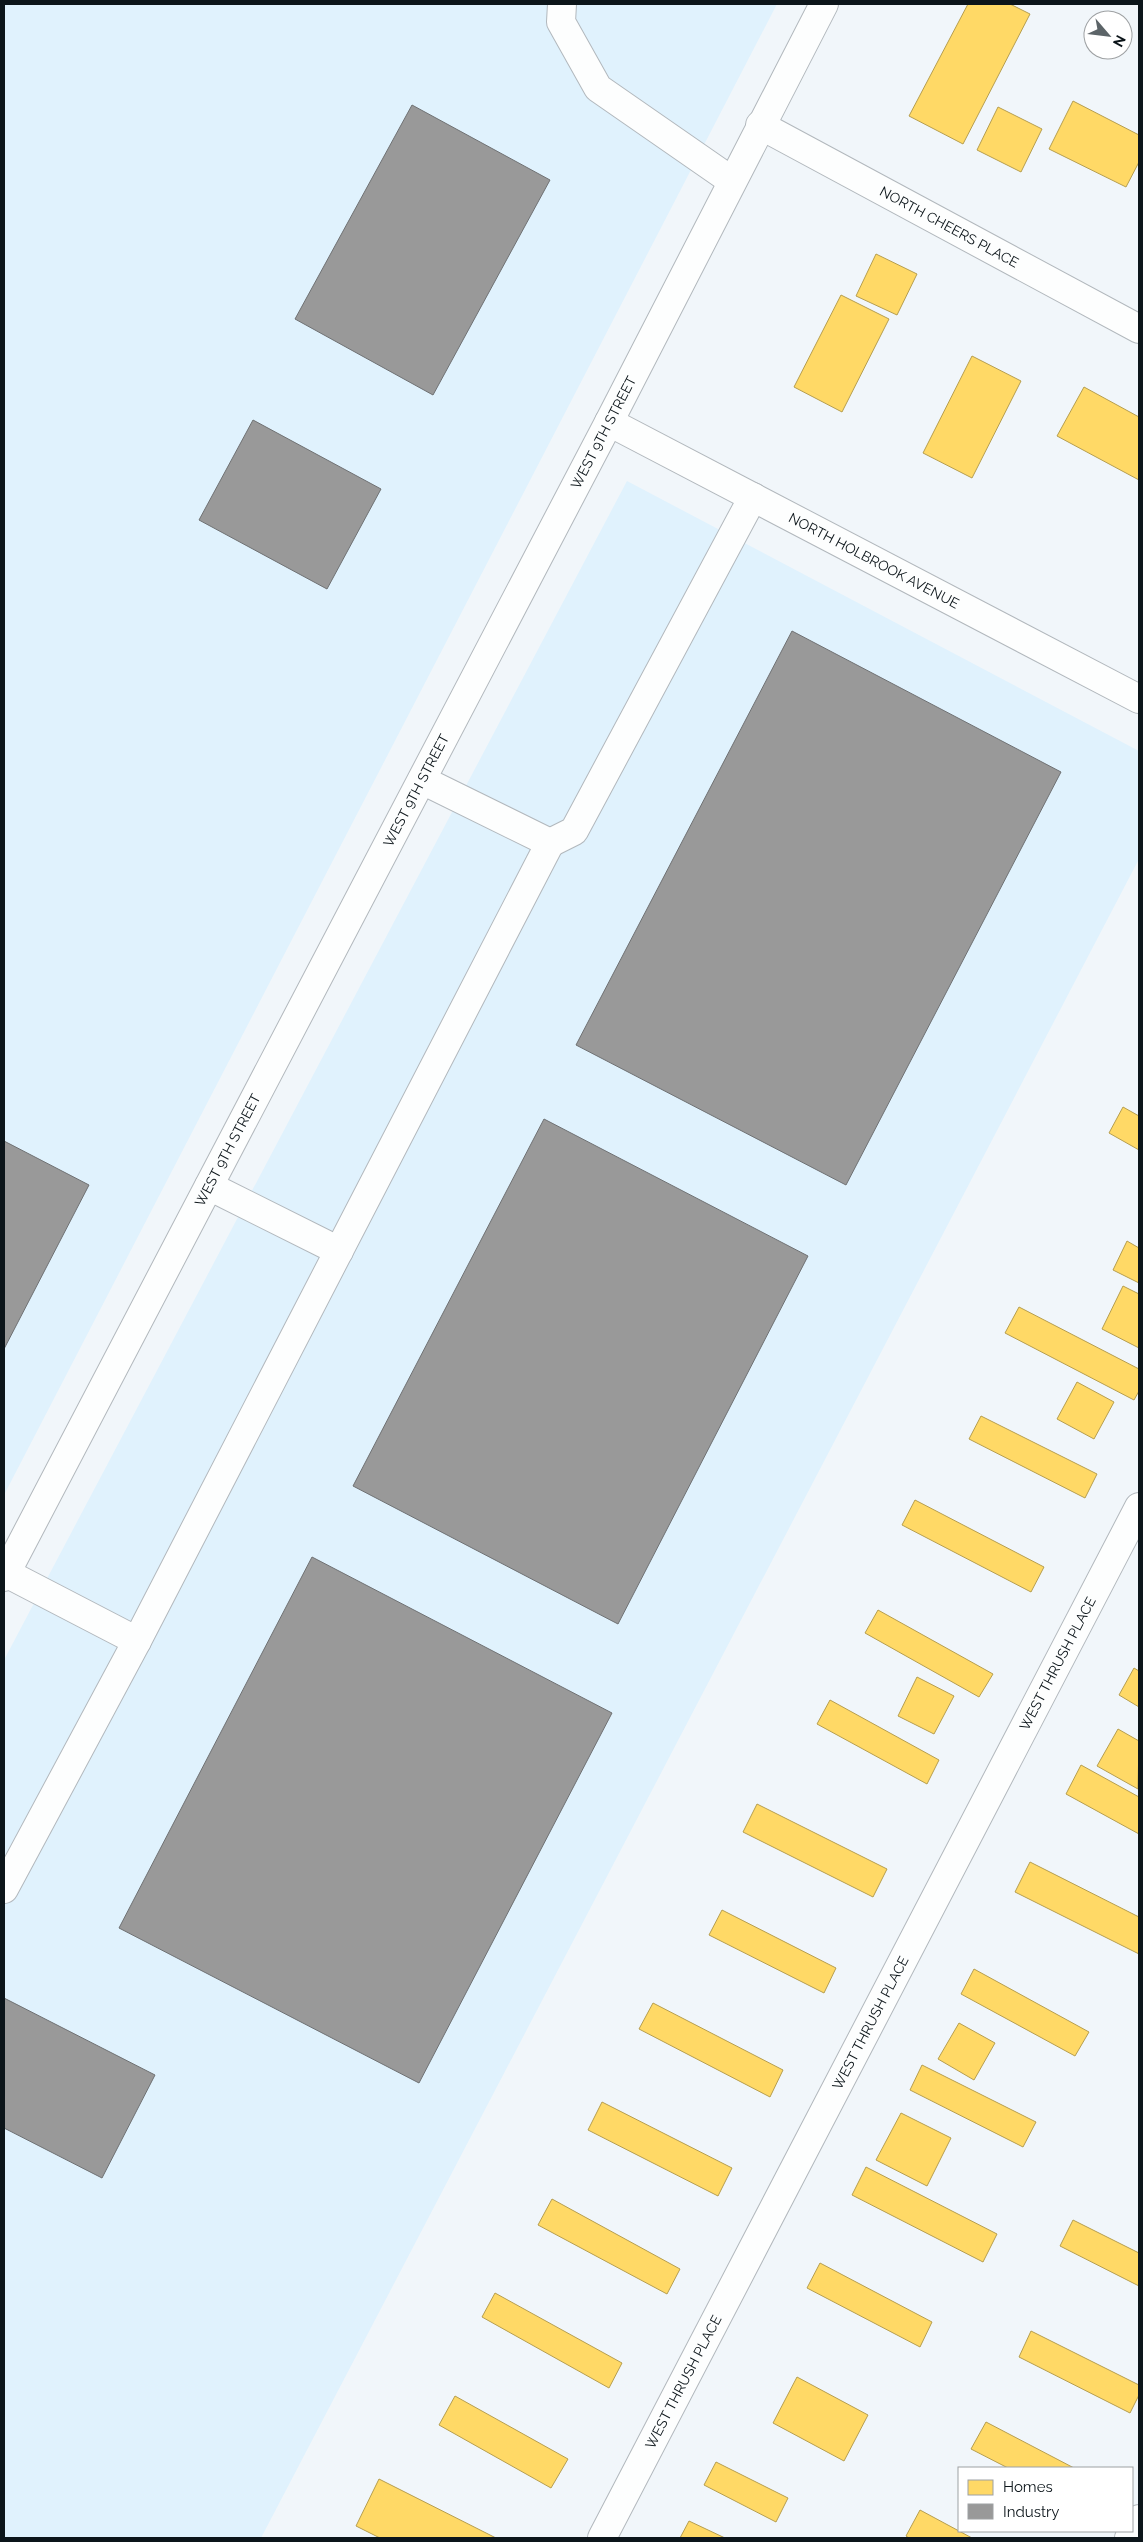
<svg xmlns="http://www.w3.org/2000/svg" width="1143" height="2542" font-family="Raleway,sans-serif">
<rect width="100%" height="100%" fill="#f1f6fa"/>
<path fill="#e0f2fd" d="M4,4H777L4,1495Z
M627,481L1139,751V859L261,2538H4V1660Z"/>
<path fill="#ffd966" stroke="#b69e4f" d="M968,4H1010L1030,14L963,144L909,116Z
M1073,101L1139,135V162L1126,187L1049,149Z
M998,107L1042,129L1021,172L977,150Z
M876,254L917,274L897,315L856,296Z
M841,295L889,319L842,412L794,387Z
M972,356L1021,381L972,478L923,453Z
M1084,387L1139,417V480L1057,436Z
M1123,1107L1139,1116V1150L1109,1133Z
M1127,1241L1139,1248V1283L1113,1270Z
M1123,1286L1139,1294V1348L1102,1329Z
M1019,1307L1139,1369V1391L1134,1400L1005,1333Z
M1077,1382L1114,1402L1094,1439L1057,1419Z
M981,1416L1097,1474L1085,1498L969,1439Z
M915,1500L1044,1567L1031,1592L902,1525Z
M878,1610L993,1674L979,1697L865,1633Z
M1134,1668L1139,1671V1707L1119,1695Z
M917,1677L954,1696L934,1734L898,1716Z
M830,1700L939,1760L927,1784L817,1724Z
M1118,1729L1139,1741L1138,1789L1097,1766Z
M1081,1765L1139,1797V1834L1066,1794Z
M757,1804L887,1869L873,1897L743,1832Z
M1030,1862L1139,1917V1954L1015,1892Z
M722,1910L836,1968L824,1993L709,1935Z
M974,1969L1089,2032L1075,2056L961,1994Z
M653,2003L783,2070L770,2097L639,2029Z
M959,2023L995,2043L974,2080L938,2059Z
M922,2065L1036,2122L1023,2147L910,2090Z
M602,2102L732,2168L718,2196L588,2130Z
M901,2113L951,2138L927,2186L876,2160Z
M866,2167L997,2234L983,2262L852,2195Z
M552,2199L680,2269L667,2294L538,2225Z
M1073,2220L1139,2253V2286L1060,2246Z
M820,2263L932,2322L920,2347L807,2288Z
M495,2293L622,2363L609,2388L482,2317Z
M1031,2331L1139,2385V2395L1130,2413L1019,2357Z
M797,2377L868,2415L844,2461L773,2423Z
M455,2396L568,2459L551,2488L439,2425Z
M986,2422L1074,2468H1008L971,2449Z
M716,2462L788,2498L776,2522L704,2485Z
M379,2479L496,2538H380L356,2526Z
M920,2510L972,2538H909L906,2536Z
M689,2521L725,2538H680Z"/>
<path fill="#999" stroke="#6f7173" d="M412,105L550,180L433,395L295,319Z
M253,420L381,489L327,589L199,520Z
M792,631L1061,772L846,1185L576,1045Z
M544,1119L808,1256L618,1624L353,1486Z
M4,1141L89,1185L4,1349Z
M312,1557L612,1713L419,2083L119,1928Z
M4,1998L155,2075L102,2178L4,2128Z"/>
<g fill="none" stroke-linecap="round" stroke-linejoin="round">
<defs>
<g id="minor">
<path d="M562,4L561,22L598,88L732,181"/>
<path id="s1" d="M760,125L1139,329"/>
<path id="s2" d="M609,422L1139,699"/>
<path d="M550,843L574,831L753,497"/>
<path d="M209,1186L339,1251"/>
<path d="M6,1573L137,1641"/>
<path id="s3" d="M4,1577L609,422L824,4"/>
<path d="M4,1889L137,1641L550,843L422,780"/>
<path id="s4" d="M602,2538L1139,1507"/>
<path d="M1129,2538L1139,2519"/>
</g>
</defs>
<use href="#minor" stroke="#b2b8bd" stroke-width="30"/>
<use href="#minor" stroke="#fdfefe" stroke-width="28"/>
</g>
<g text-anchor="middle" dominant-baseline="central" stroke-width="5" stroke-linejoin="round" paint-order="stroke">
<g font-size="14" fill="#0c151a" stroke="#fff">
<text stroke="none"><textPath href="#s1" startOffset="215">NORTH CHEERS PLACE</textPath></text>
<text stroke="none"><textPath href="#s3" startOffset="1292">WEST 9TH STREET</textPath></text>
<text stroke="none"><textPath href="#s2" startOffset="299">NORTH HOLBROOK AVENUE</textPath></text>
<text stroke="none"><textPath href="#s3" startOffset="888">WEST 9TH STREET</textPath></text>
<text stroke="none"><textPath href="#s3" startOffset="482">WEST 9TH STREET</textPath></text>
<text stroke="none"><textPath href="#s4" startOffset="986">WEST THRUSH PLACE</textPath></text>
<text stroke="none"><textPath href="#s4" startOffset="581">WEST THRUSH PLACE</textPath></text>
<text stroke="none"><textPath href="#s4" startOffset="176">WEST THRUSH PLACE</textPath></text>
</g>
</g>
<rect width="1143" height="2542" fill="none" stroke="#0c151a" stroke-width="10"/>
<rect x="958" y="2467" width="175" height="65" fill="#ffffff" stroke="#9ea1a3"/>
<rect x="968" y="2480" width="25" height="15" fill="#ffd966" stroke="#9ea1a3"/>
<text x="1003" y="2492" font-size="15" fill="#0c151a">Homes</text>
<rect x="968" y="2504" width="25" height="15" fill="#999999" stroke="#9ea1a3"/>
<text x="1003" y="2517" font-size="15" fill="#0c151a">Industry</text>
<g transform="translate(1108 35) rotate(118)"><circle r="24" fill="#ffffff" stroke="#9ea1a3"/>
<path d="M0-4L9 19L0 12L-9 19Z" fill="#5c6468"/>
<text y="-8" font-size="14" font-weight="bold" text-anchor="middle" fill="#0c151a">N</text>
</g>
</svg>
